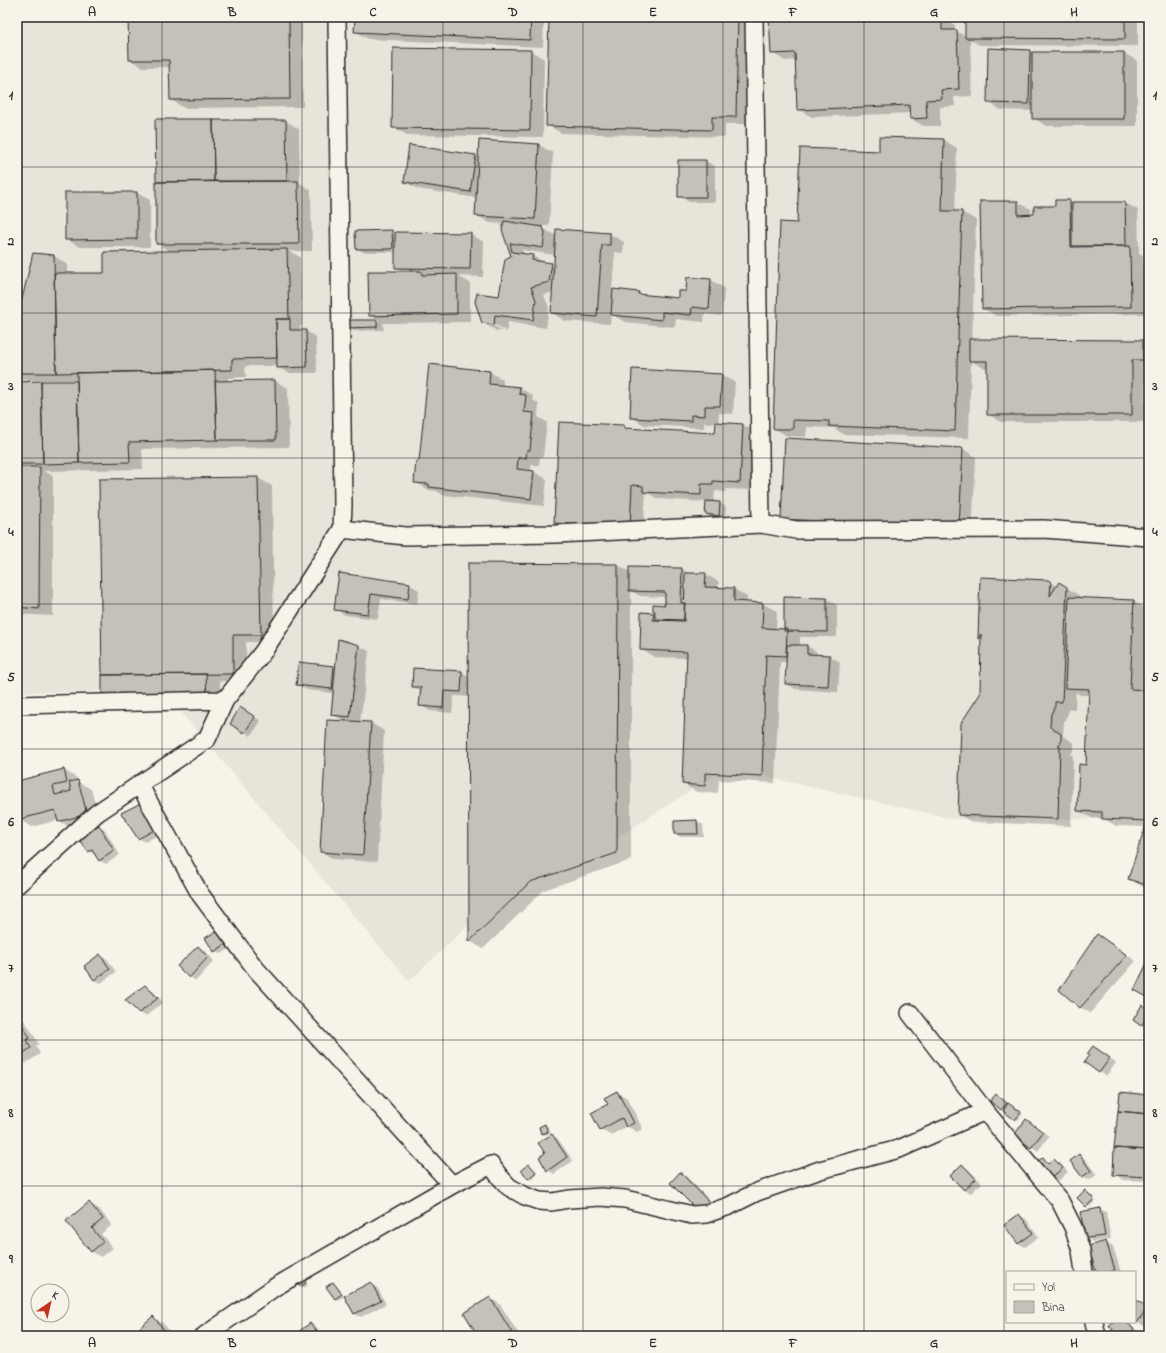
<svg xmlns="http://www.w3.org/2000/svg" width="1166" height="1353" font-family="'Indie Flower',sans-serif">
<rect width="100%" height="100%" fill="#f7f3e8"/>
<filter id="ink" filterUnits="userSpaceOnUse"><feTurbulence type="fractalNoise" baseFrequency=".025" numOctaves="2"/><feDisplacementMap in="SourceGraphic" scale="8" xChannelSelector="R" yChannelSelector="G"/><feConvolveMatrix kernelMatrix="1 2 1 2 8 2 1 2 1" color-interpolation-filters="sRGB"/></filter>
<g filter="url(#ink)">
<path fill="#e8e4da" d="M17,17H1149V819H954L726,768L607,844L530,867L409,981L164,692H17Z"/>
<path fill="#0003" fill-rule="evenodd" d="M129,17H302L303,107L184,108L171,100L170,67H143L130,60Z
M356,17H544L543,47L368,39L355,31Z
M550,17H751L749,124H725V137L561,133L547,125Z
M770,17H936L941,18L955,25V31L966,36V17H1138V46L979,45L970,39L972,96L954,97L955,106L940,107V126H924L911,119V113L812,117L798,109L796,60L785,61L772,53Z
M989,49L1030,51L1034,53H1124L1137,61V126H1047L1033,118V111L1001,110L988,102Z
M531,51L544,59L543,137L407,135L393,127Z
M156,120L286,121L299,129L300,183L311,190L312,251H289L300,257L302,326H300V331H306L316,337L317,373H288L278,367V366H245L246,377L228,378V382L275,381L288,388L289,447L142,449L143,469L44,471L53,476V616L17,614V383L75,382V380H19L17,379V324L54,256L67,264V274H105L171,252L157,244Z
M944,140L957,148L955,212H962L976,220L972,340L1142,341L1149,345V367H1145V422H1001L988,414V368H984L971,361L969,438L843,434L834,428L807,427L806,437L787,436L774,428L798,224L880,152Z
M480,141L539,145L553,153L549,226H539L557,236V230L610,234L624,242L623,253L615,252L612,290L638,293L643,295L679,299L687,292L711,280L724,288L722,316L705,314L704,322L676,319L675,327L625,322L611,314L610,324L565,321L552,313L553,292L544,295L549,308L546,328L508,322L507,332L494,324V326L503,331H497L483,323L500,297L513,257L504,224L490,223L476,215L477,198L418,189L405,182L475,156L479,158ZM522,250L555,255V266L547,264L533,256L524,254Z
M705,161L715,166V202H689L679,196Z
M137,193L150,200V247H80L66,239Z
M1056,201H1070L1074,203H1125L1138,210L1139,253L1143,255L1144,314L996,316L983,308L1017,202L1031,209V215L1056,207Z
M392,231L395,233L470,234L484,242L483,277L458,276L470,283V322L383,323L384,330L354,331L347,327V321H380L370,315L403,272L396,267V252H363L357,248ZM389,246L396,250V252L388,247Z
M490,372L503,380V386L520,388L533,396V400L539,404L538,417L547,422L543,457H540L539,465H531V471L534,472L547,479L544,506L443,495L437,491L429,490L415,482L419,462Z
M722,375L735,382L733,414L719,413L718,423L743,425L756,432L753,490L726,489V492L715,491L714,502L720,503L726,507L725,519L712,517L706,514L707,502L658,499L646,492L643,534L568,530L555,522L624,426L630,430L716,434L717,423H704V428L644,425L631,417Z
M963,449L976,457L972,535L795,526L782,518Z
M258,478L272,486L274,642H246V681H220V705L117,706L100,480Z
M618,565L630,572L682,569L690,574H705L719,582L718,589H734L747,597V603L763,604L777,611L776,630H785L827,599L837,605V637H800V646H807L817,652V655L830,656L840,662L838,692L796,689L786,684L787,662H780L775,783L719,780L718,793L697,792L683,784L688,658L654,657L641,649L653,614L656,615V612L654,611L666,606V597L640,596L631,591V860L544,890L483,949L470,941V697L454,696L452,713L430,711L420,705L421,691L413,686L414,669L462,672L470,677ZM683,600H685V620H683Z
M340,575L409,584L419,590L417,604L381,599L378,619L345,615L335,609Z
M981,578L1047,581L1057,586L1059,583L1080,596V598L1134,601L1147,609L1144,691H1149V889L1143,887L1129,879L1146,827L1116,826L1104,819L1092,818L1078,811L1087,766L1090,695H1080L1076,692L1075,709H1069L1068,714L1064,721L1063,736L1074,743V749L1071,754L1073,756L1071,826L972,822L959,815L981,694L982,641L979,639Z
M359,646L369,651L360,723H371L384,731L377,862L334,859L321,852L345,722L332,714L334,693L307,690L297,684L334,667L336,668Z
M247,712L261,721L251,736L231,723Z
M64,770L77,778L78,782L91,789L100,822L72,829L58,820L32,827L18,819L17,815V782ZM64,779L70,783V785L63,781Z
M123,814L162,833L145,842L139,838Z
M697,821L703,825L704,837H681L675,834Z
M99,826L105,830L120,855L106,864L99,860L96,855L88,851Z
M1097,935L1136,961L1090,1013L1080,1007Z
M207,939L241,942L221,954L214,951Z
M199,947L205,951L214,961L196,981L190,977Z
M100,955L107,959L116,972L101,983L94,980Z
M145,986L152,990L163,1002L146,1016L139,1013Z
M1149,1010V1019L1144,1027L1135,1019Z
M17,1017L25,1021L39,1044L36,1046L40,1054L23,1065L17,1062Z
M1099,1051L1116,1063L1106,1076L1085,1062Z
M617,1092L627,1098L643,1129L637,1132L627,1126L611,1135L601,1129L609,1105Z
M1149,1096V1181L1124,1180L1114,1174Z
M999,1097L1023,1114L1018,1120L1002,1109Z
M1026,1120L1049,1136L1038,1151L1032,1147Z
M545,1125L548,1127L551,1133L545,1135L542,1134Z
M552,1135L558,1139L573,1161L554,1174L548,1170L546,1154Z
M1079,1155L1085,1159L1097,1175L1089,1180L1083,1176Z
M1043,1159L1050,1163L1054,1160L1060,1163L1068,1172L1058,1181L1052,1177Z
M529,1165L538,1174L531,1180L528,1178Z
M962,1165L968,1169L982,1183L971,1193L964,1190L951,1176Z
M680,1174L687,1177L716,1207L707,1216Z
M1085,1191L1096,1201L1089,1207L1086,1206Z
M89,1203L99,1209L112,1225L101,1234L113,1248L101,1257L92,1252L67,1221Z
M1100,1209L1106,1212L1111,1239L1093,1242L1087,1238Z
M1019,1215L1026,1219L1039,1237L1025,1247L1018,1243Z
M1106,1242L1113,1246L1121,1272H1097Z
M302,1278L308,1285L304,1288L301,1286Z
M333,1283L336,1285L344,1296L338,1300L335,1298Z
M371,1283L377,1287L386,1304L361,1317L355,1314L346,1296Z
M490,1298L500,1304L520,1336H479Z
M1135,1300L1149,1309V1318L1144,1326L1135,1321Z
M153,1318L163,1323L174,1336H140Z
M1113,1322H1123L1140,1332L1137,1336H1109L1114,1327Z
M310,1324L316,1327L323,1336H295Z"/>
<path fill="#c4c1b9" stroke="#2b2b2b" d="M128,17H289L290,99L170,100L169,60H129Z
M355,17H531L530,40L354,32Z
M549,17H738L736,117H712V130L546,126Z
M769,17H942V30H957L959,89L941,90L942,99L926,100L927,118L910,119L909,105L797,110L795,53L771,54Z
M965,17H1125V39L965,38Z
M393,48L531,50L530,130L392,128Z
M988,48L1030,50L1029,104L987,103Z
M1032,52H1124V119H1032Z
M155,119H213L214,181L156,182Z
M213,120H286L287,181H214Z
M879,137L944,139L942,211H962L955,431L829,426V421L793,420V429H773L780,222L797,223L800,148L879,151Z
M479,140L539,144L535,219L475,216Z
M409,145L476,155L470,192L404,182Z
M678,160H706V197H678Z
M298,181L299,244H156V182Z
M65,192H137V239L65,240Z
M1055,200H1070L1071,247L1130,246L1131,307L982,309L980,201H1018V215L1034,214V206H1055Z
M1072,202H1125L1126,246H1072Z
M504,221L543,227L545,233L543,248L510,243L512,252L533,255L532,260L552,263L549,282L531,287L536,300L533,320L495,315L494,325L482,323L475,302L477,293L499,296L505,259L511,256L502,230Z
M556,229L610,233V245H602L597,317L551,313Z
M392,230L393,249H356L355,231Z
M395,232L471,233L470,269L395,268Z
M287,249L289,319H276L277,358L232,359V370L56,373L54,273H104V252Z
M33,253L54,255L56,373H17V320Z
M368,271H421L422,275L457,274V314L369,316Z
M687,277L711,279L709,309L692,307L691,315L662,312V320L611,315L613,289L639,292L638,294L678,298V291H686Z
M276,319H290V330H306L307,367L277,368Z
M346,320H377V327L346,328Z
M969,339L1143,340V360H1132V415H987V361H969Z
M429,364L490,371L489,384L520,387L519,394L526,395L524,412L534,413L530,450H527L526,458H518L517,469L534,471L531,499L429,487V484L414,483L416,461H419Z
M632,369L722,374L720,406H705V416L691,415V421L630,418Z
M215,370L217,440L129,442L130,462L79,463L77,373Z
M275,380L276,440H217L215,381Z
M41,381L43,464H17V382Z
M41,381H77L79,463L43,464Z
M559,422L624,425V428L715,433L716,422L743,424L740,483L713,481V484H701V495L643,492V486L632,485L630,527L554,523Z
M785,438L963,448L959,528L781,519Z
M17,467H40L39,609L17,607Z
M258,477L261,635H233V674L102,675L99,479Z
M706,501L720,502L719,516L705,514Z
M468,563L618,564L617,853L530,882L469,942Z
M629,567L682,568L681,603H685L684,620L655,619V611H653V604L665,605V592L629,591Z
M339,573L410,583L408,599L371,594L368,614L334,610Z
M685,573H706L705,587L734,588V601L763,603L762,628L787,629L786,656L766,655L762,776L705,773V786L682,784L687,652L640,650L641,612L654,613L653,620L684,621Z
M980,577L1048,580L1051,582L1050,596L1059,582L1067,587L1062,702H1055V706L1051,714L1050,727L1061,734V742L1058,746L1060,747L1058,819L958,815L961,723L980,694L981,634L978,639Z
M784,597L827,598V632L784,631Z
M1069,597L1134,600L1130,689L1149,690V821L1102,819V812L1077,811L1079,764L1086,765L1089,689L1065,688Z
M338,639L359,645L350,717L331,715Z
M787,645H807V654L830,655L828,686L785,684Z
M299,662L334,666L332,689L296,685Z
M413,668L462,671L461,692L444,691L443,708L419,706L421,687H412Z
M206,674L207,698L102,699V675Z
M240,707L255,717L244,733L230,724Z
M327,720L371,722L363,855L320,852Z
M64,769L67,783L53,786L55,795L71,791L69,782L78,780L87,814L58,822L55,810L17,820V781Z
M141,803L156,829L138,839L121,813Z
M697,820L698,834H674V821Z
M1146,824L1149,825V886L1128,879Z
M99,825L114,851L99,861L92,850L88,852L79,839Z
M227,925L235,938L214,952L205,938Z
M1097,934L1127,955L1080,1008L1059,990Z
M198,946L208,957L189,978L177,966Z
M100,954L110,969L94,980L84,966Z
M1149,959V998L1134,990Z
M145,985L158,998L139,1013L125,1000Z
M1142,1005L1149,1009V1013L1141,1026L1133,1020Z
M17,1017L30,1038L26,1040L31,1048L17,1057Z
M1093,1046L1110,1058L1099,1073L1084,1062L1089,1055L1087,1054Z
M617,1091L634,1123L626,1127L622,1118L600,1130L591,1113L608,1104L604,1098Z
M1120,1092L1149,1095V1114L1118,1111Z
M996,1094L1007,1103L1001,1110L990,1101Z
M1008,1103L1021,1112L1015,1120L1003,1111Z
M1118,1111L1149,1114V1150L1114,1148Z
M1026,1119L1043,1132L1031,1148L1014,1135Z
M545,1124L548,1132L541,1134L539,1127Z
M552,1134L567,1157L547,1171L539,1157L545,1153L538,1143Z
M1114,1148L1149,1150V1177L1113,1175Z
M1079,1154L1091,1171L1082,1177L1070,1161Z
M1043,1157L1048,1164L1054,1159L1063,1168L1051,1178L1037,1162Z
M529,1164L536,1172L528,1179L521,1170Z
M962,1164L976,1179L964,1190L950,1176Z
M680,1172L710,1203L700,1213L670,1183Z
M1085,1190L1094,1199L1086,1207L1077,1198Z
M89,1202L103,1219L92,1228L103,1242L91,1252L66,1221Z
M1100,1208L1105,1236L1086,1238L1080,1212Z
M1019,1214L1033,1233L1018,1244L1004,1225Z
M1106,1241L1115,1270L1108,1272H1096L1088,1246Z
M302,1277L306,1283L300,1287L296,1281Z
M333,1282L342,1294L335,1299L326,1287Z
M371,1282L381,1301L354,1314L344,1296Z
M490,1297L514,1336H478L464,1313Z
M1135,1299L1148,1308L1137,1323L1135,1322Z
M153,1316L169,1336H138L135,1332Z
M1111,1322H1125L1134,1328L1129,1336H1108L1113,1328L1109,1326Z
M310,1323L321,1336H293Z"/>
<g fill="none" stroke-linecap="round" stroke-linejoin="round">
<defs>
<path id="minor" d="M337,17L343,505L342,529
M754,17L761,524
M17,705L225,700
M139,784L200,894L255,968L452,1185
M17,885L97,813L207,739L225,700L263,652L342,529L405,536L556,534L761,524L796,530L1044,529L1149,537
M910,1013L985,1111L1060,1201L1073,1227L1081,1250L1084,1272
M1094,1322L1097,1336
M204,1336L275,1287L452,1185L491,1165L499,1176L509,1187L525,1196L539,1201L552,1202L569,1199L601,1197L625,1199L692,1215L706,1214L729,1206L757,1192L820,1170L899,1149L985,1111"/>
</defs>
<use href="#minor" stroke="#2b2b2b" stroke-width="20"/>
<use href="#minor" stroke="#f7f3e8" stroke-width="17"/>
</g>
</g>
<path fill="none" stroke="#2b2b2b" stroke-width="1" stroke-opacity="0.55" d="M162,17V1336M302,17V1336M443,17V1336M583,17V1336M723,17V1336M864,17V1336M1004,17V1336M17,167H1149M17,313H1149M17,458H1149M17,604H1149M17,749H1149M17,895H1149M17,1040H1149M17,1186H1149"/>
<rect width="1166" height="1353" fill="none" stroke="#f7f3e8" stroke-width="44"/>
<rect x="1006" y="1271" width="130" height="52" fill="#f7f3e8" stroke="#a5a39c"/>
<rect x="1014" y="1284" width="20" height="6" fill="#f7f3e8" stroke="#a5a39c"/>
<text x="1042" y="1291" font-size="12" fill="#2b2b2b">Yol</text>
<rect x="1014" y="1301" width="20" height="12" fill="#c4c1b9" stroke="#a5a39c"/>
<text x="1042" y="1311" font-size="12" fill="#2b2b2b">Bina</text>
<g transform="translate(50 1303) rotate(34)"><circle r="19" fill="#f7f3e8" stroke="#a5a39c"/>
<path d="M0-3L7 15L0 10L-7 15Z" fill="#c8321e"/>
<text y="-6" font-size="11" font-weight="bold" text-anchor="middle" fill="#2b2b2b">K</text>
</g>
<rect x="22" y="22" width="1122" height="1309" fill="none" stroke="#2b2b2b" stroke-width="1.5"/>
<g font-size="13" text-anchor="middle" font-weight="bold" fill="#2b2b2b">
<text x="92" y="16">A</text>
<text x="232" y="16">B</text>
<text x="373" y="16">C</text>
<text x="513" y="16">D</text>
<text x="653" y="16">E</text>
<text x="793" y="16">F</text>
<text x="934" y="16">G</text>
<text x="1074" y="16">H</text>
<text x="11" y="99">1</text>
<text x="1155" y="99">1</text>
<text x="11" y="245">2</text>
<text x="1155" y="245">2</text>
<text x="11" y="390">3</text>
<text x="1155" y="390">3</text>
<text x="11" y="536">4</text>
<text x="1155" y="536">4</text>
<text x="11" y="681">5</text>
<text x="1155" y="681">5</text>
<text x="11" y="826">6</text>
<text x="1155" y="826">6</text>
<text x="11" y="972">7</text>
<text x="1155" y="972">7</text>
<text x="11" y="1117">8</text>
<text x="1155" y="1117">8</text>
<text x="11" y="1263">9</text>
<text x="1155" y="1263">9</text>
<text x="92" y="1347">A</text>
<text x="232" y="1347">B</text>
<text x="373" y="1347">C</text>
<text x="513" y="1347">D</text>
<text x="653" y="1347">E</text>
<text x="793" y="1347">F</text>
<text x="934" y="1347">G</text>
<text x="1074" y="1347">H</text>
</g>
</svg>
